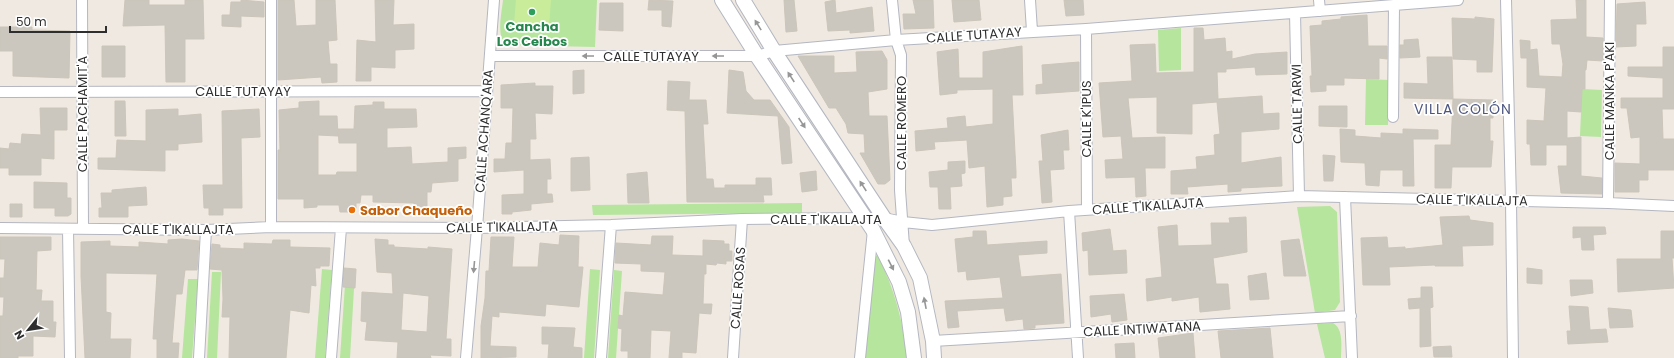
<svg xmlns="http://www.w3.org/2000/svg" width="1674" height="358" font-family="Poppins,sans-serif">
<rect width="100%" height="100%" fill="#efe9e1"/>
<path fill="#b6e59e" d="M503,0H597L595,47L508,45C495,40 502,12 503,0Z
M1181,28V70L1159,71L1158,30Z
M1366,79L1389,80L1388,125H1365Z
M1582,89L1602,90L1601,137L1580,136Z
M802,203V213L593,215L592,205Z
M1330,206L1337,212L1340,302L1335,310L1315,313L1297,207Z
M875,256H878C895,290 903,321 907,358H864Z
M322,269L332,270L325,358H315Z
M590,269L600,270L594,358H584Z
M346,270L355,271L350,358H340Z
M614,270L622,271L616,358H608Z
M212,272H221L217,358H207Z
M188,279H198L192,358H182Z
M1333,323C1344,329 1341,347 1341,358H1325L1317,324Z"/>
<path fill="#c9ec9a" d="M516,0H551L549,27L514,24Z"/>
<path fill="#cbc7bf" stroke="#cbc5ba" fill-rule="evenodd" d="M125,0H149V5H185V0H203L204,39H185V82H166L165,25L123,26Z
M241,0L264,2V17L241,16V27L222,26V15H230L231,2H241Z
M278,0H294L296,26L316,25V0H335L337,40L328,41L330,64H337V82L322,83L321,77L278,80Z
M375,0H394L393,25L414,24V49L395,50V68L371,67V81H356L357,40L376,42Z
M649,0L673,1L671,27L662,26V10H648Z
M784,0H794L797,31L786,32Z
M835,0L836,13L872,7L874,31L850,33V30L828,31L825,2Z
M913,0H933L934,28L904,29L903,14H916Z
M952,0H979L981,20L954,22Z
M1064,0H1083L1084,15L1066,16Z
M1576,0H1586V37L1603,38V61L1587,60L1586,70H1585V89H1582L1581,112L1567,111V138L1581,137V176L1602,178V194L1561,193L1558,166H1567V145H1546V165H1531L1530,144H1527V120L1544,121L1546,88L1527,87V58H1521L1520,40L1530,41V50L1537,49L1539,76L1562,77L1563,64L1560,44H1552L1551,20L1577,19Z
M1645,2L1646,24H1636V46L1616,47L1617,4Z
M600,3H623V31L599,30Z
M1367,15L1368,46H1387V59L1379,58V79L1344,78V85H1326V91L1311,92L1310,76H1312L1310,26L1322,25V21L1341,19V17Z
M1475,17L1494,19L1492,72H1477V60L1453,59L1452,18L1475,19Z
M0,27H32V30L70,31L69,78L13,76V51H0Z
M1194,28H1203L1204,40L1225,38L1226,52L1232,51V59L1255,54L1287,52V74L1256,75L1255,67L1226,69V72H1217L1218,99L1262,96L1263,114L1279,113V129L1241,132V163L1281,157L1282,186L1241,188V191L1228,192V184L1187,187L1188,194H1171V171L1197,169L1196,157L1215,155L1214,135L1220,134L1217,102L1192,104V134L1157,133V97L1128,98L1132,138L1165,137V168H1145L1146,196L1136,197L1135,177L1106,178L1105,160L1123,159L1121,136L1103,137L1099,83L1132,81L1130,45L1155,44L1156,73L1194,72Z
M1418,39L1420,57L1400,58V45H1404V40Z
M102,46H125V77H102Z
M1022,46L1023,95H1012L1016,172V178H1011L1012,196L1003,197V205L987,207L985,166L969,168L967,140L934,142L935,149L916,151L915,131L948,128L947,118L965,116L966,127L993,124V89L957,90V93L940,95L937,52L958,49L959,78H983V52Z
M1663,47H1674V109H1662L1663,139H1674V170H1648V180H1639V192H1615V163L1640,164V137L1631,138L1627,108H1621V98H1663V78L1628,76V67H1663Z
M882,51L887,60V89L868,92L869,116H887L890,180L885,184H878L860,153H865L864,134L848,133L846,124L836,108H829L798,56H834V73L857,72L856,52Z
M1427,57H1452L1453,99L1404,98V83L1428,84Z
M1079,62V91L1036,94V85L1043,84L1042,65Z
M584,70V93L573,94V71Z
M729,70L743,72L746,91L754,100H770L789,127L792,163L782,164L778,116L727,113Z
M668,81L690,82L689,100H706L708,124H703L706,179H713L714,188H725V185H756V178H771L772,195H763L764,202H687L685,111L667,110Z
M535,83V86H553L552,114L535,113L536,139H530V160L550,159L551,179H547V194H552L553,202L531,204V210L512,212V214H502V195L524,194V170L494,172V159H505L506,143H512L513,108H501V85Z
M1453,99L1493,100V118H1490V141H1493L1491,167H1452L1451,188H1435V145H1451Z
M115,101H125L126,136H115Z
M319,101V116H337L338,136L318,135V175H336L337,172H357V143H339L338,129H354L355,106L373,105V102H384V109H416L417,127L387,128V148L411,147L412,164L448,162V148L466,147V158L458,159V181L432,183L431,192H427V214H414V203L373,202V195H361L360,203H356V212H340L339,205H317V207L304,208V199H278V150H280L279,110L299,108V102Z
M1319,106H1347V127L1319,126Z
M40,108H67V130H54V159L41,158V175H9V168H0V148L9,149L10,143L21,144L22,134L41,135Z
M178,109V116L201,114L202,142L178,144V150H165V171L98,169V158H116L117,140L146,141V110Z
M259,109L260,137L241,138L242,208H223V215H209V208H204L203,185H223L222,111Z
M1340,129L1355,130V136L1381,138V133L1403,134V129L1438,130V139H1413L1414,186H1403V170H1380L1379,186L1366,185L1365,163L1341,162Z
M1068,130L1069,150H1063L1064,169L1050,170L1052,202L1042,203L1039,161H1043L1041,135Z
M1323,155L1335,156L1333,181H1324Z
M589,157L590,190L571,191V158Z
M965,161V173L961,174L962,186L950,187L951,209H939L938,187H930L929,172L948,170V162Z
M816,171L817,190L802,192L800,173Z
M647,172L649,203H628L627,174Z
M34,182L67,183V198H71V214L68,216H55V208H34Z
M146,187L147,205L128,206V217H99V208H102L101,193H112V190Z
M10,204H22V217H10Z
M1469,216L1470,220L1493,223V245L1462,246L1463,266H1435V265L1389,267L1390,285H1363L1361,238L1387,237L1388,248L1405,247V249L1443,245L1440,217Z
M1246,217L1247,252L1213,258L1216,284H1228L1230,309L1200,312L1199,297L1172,301V297L1147,301L1146,279L1162,277L1158,227L1177,225L1178,246L1212,245L1211,223H1230L1229,218Z
M1573,227H1605L1606,234L1593,235L1594,250H1582L1581,237L1573,238Z
M1110,229L1113,251L1126,250L1127,273L1089,275L1088,250L1083,251L1082,233Z
M973,231H986L987,245L1047,241V253L1018,255L1021,277L1061,274L1064,323L1035,325V328L1024,329L1023,319L1006,321L1004,308L957,311L959,327L948,328L945,301L1003,298L1000,277L967,280L966,271L958,272L955,239L973,237Z
M1661,231H1674V258H1672L1674,288L1618,292L1617,259H1661Z
M560,235L579,236L578,267H583L579,307L546,304L545,316L499,312V317L492,316L490,346L516,347V357L481,358V326L485,298L486,271H489L491,237H514L512,267H538L540,243L559,245Z
M652,236H673L672,255L703,256V240L724,241V244H729V251H732V261H726V264L717,263L716,265L706,264V274H704L703,304H712L711,314L699,313L696,353L682,352V358H669L671,331L651,330L650,358H628V351H621L622,329L618,328L619,315L623,316L625,292L663,295L665,272L641,271V264L615,263L616,243L651,245Z
M0,237H51V250L37,251L36,290H42L41,301H53V322H56L55,337L33,336V356H18V358H0V316H3L4,297H0V278H4L5,259H0Z
M182,239L199,241L197,270H185L182,294H176L172,343H179L178,358H157V339H153L157,274L106,273V312L111,313L110,339H131L130,358H85L81,276V242L110,241V246L139,247V242L168,244V240Z
M375,239L388,240V245H394V247L428,249V247L452,249L446,339H451V356L430,355L431,358H397L398,342L365,340L367,322L361,321L362,292L393,294L392,273L377,272ZM403,293L429,296L427,332L401,330Z
M1299,239L1306,276H1284L1281,241Z
M273,240H290V247L330,248L329,266H320V268H315L316,286L311,285L309,313L290,310L286,358H229L230,317H222L223,299L222,270L210,269L212,244L220,245V248L244,249V243L272,244Z
M344,268L356,269L355,288L343,287Z
M1527,268L1542,270V284L1527,283Z
M1266,273L1269,299L1250,300L1248,276Z
M1570,280H1592L1593,293L1571,296Z
M1421,287H1432L1433,307L1430,308L1431,346L1420,347V308L1409,309L1408,299L1421,298Z
M1124,294L1127,320L1112,322L1111,314L1091,317L1090,296Z
M1569,306L1588,307L1590,330L1606,329L1608,342L1568,344L1567,331H1571Z
M1608,308L1631,310L1633,327L1610,328Z
M542,327L575,328L573,347L582,348V358H548L549,344H542Z
M1270,328L1273,358H1221L1218,331Z
M1193,333L1195,358H1160L1158,338Z
M1134,343L1135,358H1116L1115,344Z
M1451,346L1452,357H1434L1433,347Z"/>
<g fill="none" stroke-linecap="round" stroke-linejoin="round">
<defs>
<path id="minor" d="M82,0L83,228
M271,0V227
M892,0L896,40L901,55L900,190L904,246
M1030,0L1032,31
M1319,0L1320,11
M1506,0L1511,201L1513,358
M1295,13L1299,196
M1086,29L1087,210
M490,56H757L774,51L896,40L1086,29L1458,0
M0,92L486,91
M1393,117L1394,5
M1345,197L1352,358
M1608,203L1610,0
M1069,211L1078,358
M0,228L206,230L271,227L477,228L611,225L742,219L884,218L903,222L932,225L1069,211L1299,196L1608,203L1674,206
M68,229L70,358
M933,341L1351,316
M199,358L206,230
M331,358L341,228
M466,358L477,228L494,0
M601,358L611,225
M733,358L742,219
M860,358L873,230"/>
<path id="secondary" d="M722,0L757,56L873,230L899,282L908,312L914,358
M743,0L774,51L884,218L904,246L920,278L933,341L934,358"/>
</defs>
<use href="#minor" stroke="#b4b7c1" stroke-width="12"/>
<use href="#secondary" stroke="#b4b7c1" stroke-width="16"/>
<use href="#minor" stroke="#fff" stroke-width="10"/>
<use href="#secondary" stroke="#fff" stroke-width="14"/>
</g>
<defs><path id="oneway-solid" d="M-6-.8H1V-3.2L6.5 0L1 3.2V.8H-6Z"/></defs>
<g fill="#969696">
<use href="#oneway-solid" transform="translate(758 25) rotate(-122)"/>
<use href="#oneway-solid" transform="translate(588 56) rotate(-180)"/>
<use href="#oneway-solid" transform="translate(718 56) rotate(-180)"/>
<use href="#oneway-solid" transform="translate(791 77) rotate(-123)"/>
<use href="#oneway-solid" transform="translate(802 123) rotate(56)"/>
<use href="#oneway-solid" transform="translate(863 186) rotate(-123)"/>
<use href="#oneway-solid" transform="translate(891 265) rotate(63)"/>
<use href="#oneway-solid" transform="translate(474 267) rotate(95)"/>
<use href="#oneway-solid" transform="translate(925 303) rotate(-101)"/>
</g>
<circle fill="#2e9e5b" stroke="#fff" stroke-width="1.5" cx="532" cy="12" r="4"/>
<circle fill="#e8710a" stroke="#fff" stroke-width="1.5" cx="352" cy="210" r="4"/>
<g text-anchor="middle" dominant-baseline="central" stroke-width="3.5" stroke-linejoin="round" paint-order="stroke">
<g font-size="13" font-weight="bold" fill="#27864d" stroke="#fff">
<text x="532" y="26">Cancha<tspan x="532" dy="15">Los Ceibos</tspan></text>
</g>
<g font-size="13" fill="#2e2e2e" stroke="#fff">
<text transform="translate(974 35) rotate(-4)">CALLE TUTAYAY</text>
<text x="651" y="56">CALLE TUTAYAY</text>
<text x="243" y="91">CALLE TUTAYAY</text>
<text transform="translate(1609 101) rotate(-90)">CALLE MANKA P'AKI</text>
<text transform="translate(1297 104) rotate(-91)">CALLE TARWI</text>
<text transform="translate(82 114) rotate(-90)">CALLE PACHAMIT'A</text>
<text transform="translate(1086 119) rotate(-90)">CALLE K'IPUS</text>
<text transform="translate(901 123) rotate(-90)">CALLE ROMERO</text>
<text transform="translate(484 131) rotate(-86)">CALLE ACHANQ'ARA</text>
<text transform="translate(1472 200) rotate(1)">CALLE T'IKALLAJTA</text>
<text transform="translate(1148 206) rotate(-4)">CALLE T'IKALLAJTA</text>
<text x="826" y="219">CALLE T'IKALLAJTA</text>
<text transform="translate(502 227) rotate(-1)">CALLE T'IKALLAJTA</text>
<text x="178" y="229">CALLE T'IKALLAJTA</text>
<text transform="translate(738 288) rotate(-86)">CALLE ROSAS</text>
<text transform="translate(1142 329) rotate(-3)">CALLE INTIWATANA</text>
</g>
<g font-size="13" font-weight="bold" fill="#c56008" stroke="#fff" text-anchor="start">
<text x="360" y="210">Sabor Chaqueño</text>
</g>
<g font-size="14" letter-spacing="1" fill="#4d5680" stroke="#fff">
<text x="1463" y="109">VILLA COLÓN</text>
</g>
</g>
<g transform="translate(28 330) rotate(240)" stroke="#ffffff" stroke-width="3" paint-order="stroke">
<path d="M0-3L7 15L0 10L-7 15Z" fill="#2e2e2e"/>
<text y="-6" font-size="11" font-weight="bold" text-anchor="middle" fill="#2e2e2e">N</text>
</g>
<path d="M10 26v6h96v-6" fill="none" stroke="#2e2e2e" stroke-width="2"/>
<text x="16" y="26" font-size="12" fill="#2e2e2e" stroke="#ffffff" stroke-width="3" paint-order="stroke">50 m</text>
</svg>
